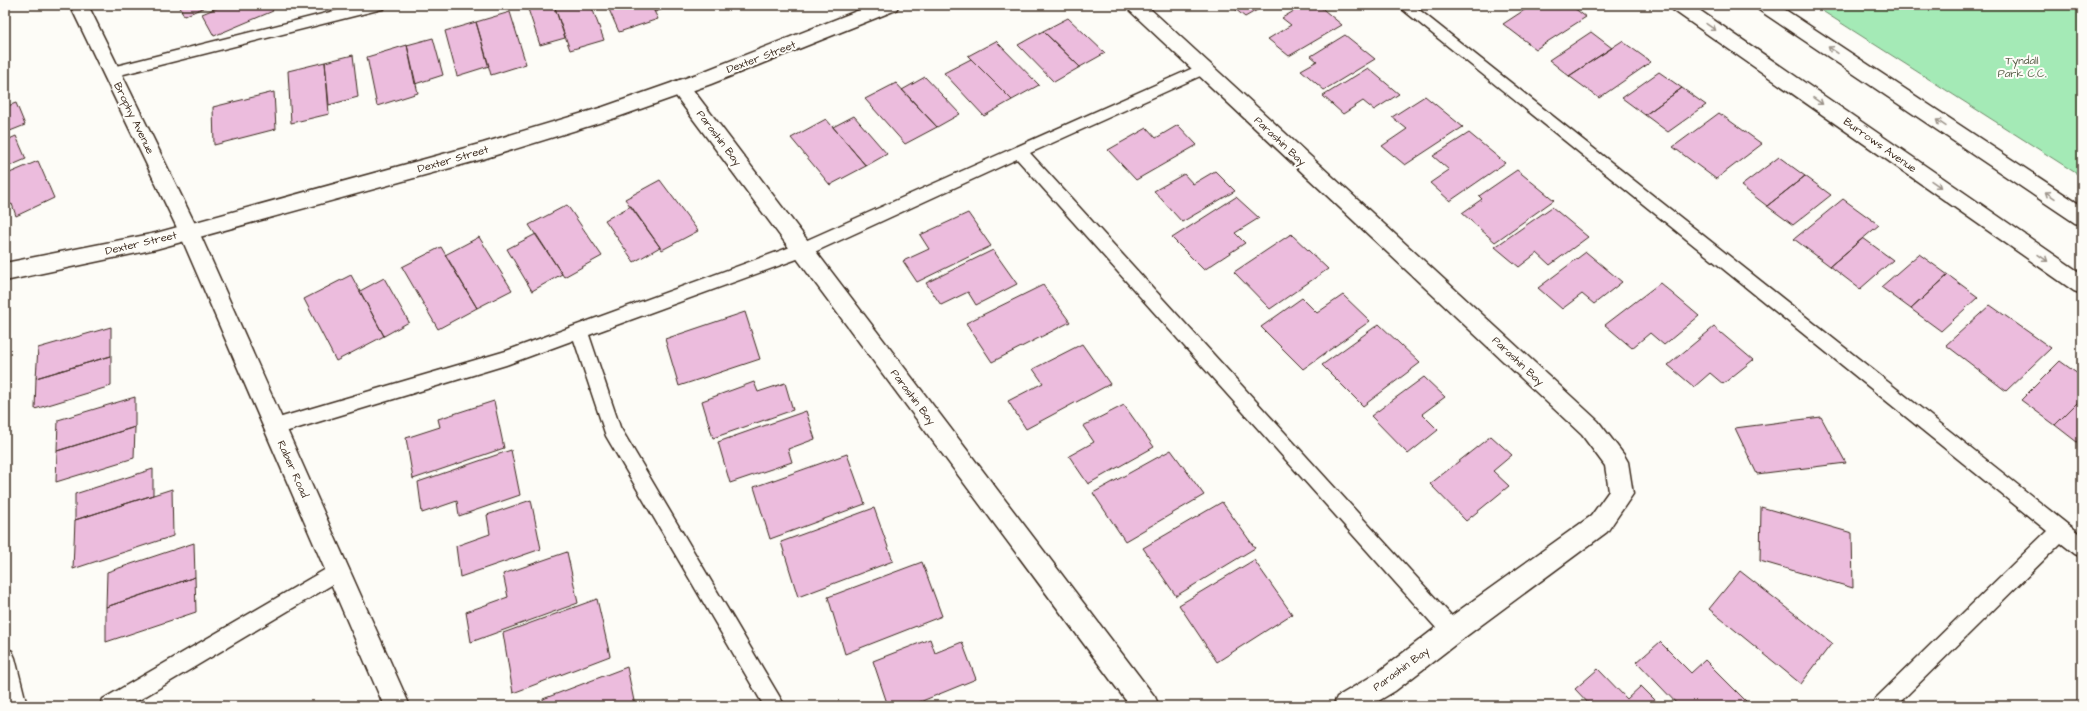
<svg xmlns="http://www.w3.org/2000/svg" width="2087" height="711" font-family="'Architects Daughter',sans-serif">
<rect width="100%" height="100%" fill="#fdfcf7"/>
<filter id="ink" filterUnits="userSpaceOnUse"><feTurbulence type="fractalNoise" baseFrequency=".025" numOctaves="2"/><feDisplacementMap in="SourceGraphic" scale="8" xChannelSelector="R" yChannelSelector="G"/><feConvolveMatrix kernelMatrix="1 2 1 2 8 2 1 2 1" color-interpolation-filters="sRGB"/></filter>
<g filter="url(#ink)">
<path fill="#a4eab6" stroke="#708a6a" d="M1813,5H2082V177Z"/>
<path fill="#ecbcdd" stroke="#3b2a1e" d="M179,5H210L184,16Z
M224,5H269L273,11L214,36L202,14Z
M541,5H554L565,38L540,45L528,9Z
M554,5H591L604,40L570,50Z
M607,5H651L658,19L619,32Z
M651,5H675L655,12Z
M1230,5H1266L1245,17Z
M1304,5H1318L1342,25L1289,56L1268,39L1291,25L1282,18Z
M1532,5H1570L1586,17L1536,49L1503,24Z
M510,12L526,64L491,75L476,22Z
M1068,18L1105,53L1080,67L1043,31Z
M476,22L489,66L457,76L445,31Z
M1043,31L1080,67L1054,82L1018,45Z
M1591,32L1612,48L1569,76L1549,60Z
M1345,35L1375,59L1324,90L1301,70L1317,61L1311,56Z
M433,38L443,75L415,84L407,45Z
M996,41L1039,85L1012,100L968,56Z
M1622,41L1651,62L1599,98L1569,76Z
M407,45L418,93L377,106L367,57Z
M353,55L358,97L329,105L325,62Z
M971,59L1012,100L984,116L944,73Z
M325,62L329,114L291,123L288,71Z
M1368,68L1399,94L1374,110L1363,101L1343,114L1323,96Z
M1659,72L1682,88L1645,115L1622,98Z
M925,77L960,114L937,127L902,90Z
M896,83L937,127L905,144L865,99Z
M1682,88L1706,105L1668,132L1645,115Z
M274,92L276,129L214,145L213,107Z
M1425,96L1463,127L1405,165L1382,146L1407,129L1392,117Z
M16,103L25,125L5,133V107Z
M1719,113L1762,144L1716,179L1673,147Z
M854,116L887,154L866,166L833,127Z
M826,119L866,166L830,185L791,138Z
M1178,125L1197,145L1136,180L1108,150L1147,128L1156,138Z
M1469,133L1505,163L1450,201L1430,183L1449,170L1433,156Z
M16,136L26,159L5,168V141Z
M1779,157L1805,176L1767,206L1741,186Z
M38,161L54,198L16,216L12,204L5,207V175Z
M1517,170L1554,200L1495,242L1462,213L1482,199L1479,196Z
M1215,171L1235,191L1182,222L1154,191L1184,174L1193,184Z
M1805,176L1831,195L1793,225L1767,206Z
M660,180L698,231L662,250L625,199Z
M1236,197L1259,218L1235,233L1245,243L1204,270L1172,238Z
M1843,199L1879,225L1830,266L1794,239Z
M567,205L602,256L564,277L529,225Z
M631,206L660,247L634,262L605,220Z
M1552,207L1588,237L1550,265L1537,253L1519,267L1495,247Z
M968,213L991,246L917,282L903,261L929,249L920,235Z
M536,234L562,274L532,291L507,249Z
M1291,234L1328,269L1270,309L1234,272Z
M479,237L512,290L477,308L445,255Z
M1863,238L1893,260L1860,289L1830,266Z
M441,247L477,308L438,329L402,267Z
M993,250L1017,284L976,305L968,292L941,305L926,283Z
M1586,252L1622,282L1594,304L1582,294L1562,309L1538,288Z
M1919,254L1948,275L1911,309L1881,287Z
M351,275L384,336L336,361L304,299Z
M1948,275L1978,297L1941,331L1911,309Z
M384,278L409,322L384,336L360,291Z
M1660,283L1699,316L1664,345L1650,333L1632,348L1605,325Z
M1043,285L1070,322L992,362L966,323Z
M1343,295L1370,321L1303,369L1261,327L1302,298L1317,313Z
M1990,305L2051,348L2006,391L1946,345Z
M745,312L760,359L679,386L665,339Z
M1379,324L1420,363L1363,406L1322,365Z
M111,327V356L36,378L38,348Z
M1714,327L1753,360L1723,384L1710,373L1694,387L1668,365Z
M1082,344L1110,384L1026,429L1008,401L1043,383L1033,369Z
M111,356V386L35,409L36,378Z
M2060,361L2082,377V398L2055,425L2021,400Z
M1424,377L1445,397L1422,414L1438,430L1408,454L1371,416Z
M754,382L758,392L785,383L793,410L713,438L702,401Z
M135,397V427L57,451L58,420Z
M2082,398V446L2055,425Z
M494,401L504,448L413,479L406,438L440,427L438,419Z
M1124,405L1154,447L1088,484L1069,456L1094,442L1083,426Z
M806,411L815,439L788,449L792,462L730,483L718,442Z
M1821,417L1846,463L1757,474L1735,428Z
M135,427L134,458L56,482L57,451Z
M1491,436L1512,455L1493,471L1509,486L1466,521L1430,484Z
M511,450L520,495L459,516L457,501L422,513L418,482Z
M1171,450L1204,495L1125,541L1093,493Z
M847,454L865,504L770,539L754,487Z
M153,469V495L75,520V494Z
M172,489L173,536L73,569L75,520Z
M531,500L541,549L460,577L456,546L490,534L487,515Z
M1222,502L1255,548L1176,596L1143,548Z
M1761,507L1852,533L1853,588L1760,561Z
M874,508L893,561L798,597L781,542Z
M194,543L195,577L106,607L107,572Z
M567,552L578,603L471,642L466,612L508,597L503,574Z
M1254,560L1292,614L1217,662L1179,605Z
M922,562L942,616L845,654L828,597Z
M1740,571L1832,643L1801,684L1709,609Z
M195,577L196,612L106,642V607Z
M597,599L610,656L513,693L503,633Z
M930,639L935,653L962,642L976,679L910,706H888L873,661Z
M1660,642L1691,673L1705,660L1747,702L1743,706H1679L1637,662Z
M627,667L635,706H544L543,699Z
M1598,669L1627,699L1641,686L1661,706H1591L1575,689Z"/>
<g fill="none" stroke-linecap="round" stroke-linejoin="round">
<defs>
<path id="lane" d="M358,5H385L383,9L378,10L112,77L107,76L105,72L107,68L112,67Z
M1397,5H1413L2082,536V557L2075,554L2061,543L1896,706H1872L1875,699L2047,531Z
M1202,64L1207,65L1209,69L1207,73L1030,153L1459,624L1462,631L1459,638L1452,641L1445,638L1017,159L808,255L589,335L620,427L785,706H764L606,436L574,340L506,365L275,435L269,433L266,427L269,421L275,419L506,351L796,245Z
M338,562L345,565L347,571L345,577L129,706H100L103,699Z
M5,648L12,651L15,658L27,706H7L5,698Z"/>
<path id="street" d="M70,5H88L199,232L410,706H384L179,232Z
M1126,5H1146L1598,421L1624,455L1628,462L1633,494L1607,532L1461,640L1395,691L1370,706H1333L1337,697L1377,673L1443,622L1591,516L1609,491L1605,466L1582,435L1129,10Z
M680,80L687,82L1155,697L1159,706H1130L673,92L670,87L673,82Z"/>
<path id="secondary" d="M872,5H899L896,10L711,84L615,118L483,159L156,249L5,281V263L156,233L483,143L603,107L697,74Z
M1670,5H1692L2082,274V294L2074,291L1673,10Z
M1756,5H1778L2082,206V225L2075,223L1759,10Z"/>
</defs>
<use href="#lane" stroke="#3b2a1e" stroke-width="3"/>
<use href="#street" stroke="#3b2a1e" stroke-width="3"/>
<use href="#secondary" stroke="#3b2a1e" stroke-width="3"/>
<use href="#lane" fill="#fdfcf7" fill-rule="evenodd"/>
<use href="#street" fill="#fdfcf7" fill-rule="evenodd"/>
<use href="#secondary" fill="#fdfcf7" fill-rule="evenodd"/>
</g>
<defs><path id="oneway-shaft" d="M-6 0H5M1.5-3L5.5 0L1.5 3" fill="none" stroke-width="1.6" stroke-linecap="round" stroke-linejoin="round"/></defs>
<g stroke="#9c938a">
<use href="#oneway-shaft" transform="translate(1711 27) rotate(35)"/>
<use href="#oneway-shaft" transform="translate(1833 50) rotate(-146)"/>
<use href="#oneway-shaft" transform="translate(1818 101) rotate(35)"/>
<use href="#oneway-shaft" transform="translate(1941 123) rotate(-146)"/>
<use href="#oneway-shaft" transform="translate(1936 184) rotate(35)"/>
<use href="#oneway-shaft" transform="translate(2050 195) rotate(-146)"/>
<use href="#oneway-shaft" transform="translate(2043 258) rotate(35)"/>
</g>
</g>
<g text-anchor="middle" dominant-baseline="central" stroke-width="4" stroke-linejoin="round" paint-order="stroke">
<g font-size="11" fill="#3b2a1e" stroke="#fdfcf7">
<text transform="translate(761 57) rotate(-21)">Dexter Street</text>
<text transform="translate(134 118) rotate(64)">Brophy Avenue</text>
<text transform="translate(719 138) rotate(53)">Parashin Bay</text>
<text transform="translate(1280 141) rotate(43)">Parashin Bay</text>
<text transform="translate(1880 145) rotate(35)">Burrows Avenue</text>
<text transform="translate(453 159) rotate(-16)">Dexter Street</text>
<text transform="translate(141 243) rotate(-13)">Dexter Street</text>
<text transform="translate(1518 361) rotate(43)">Parashin Bay</text>
<text transform="translate(913 397) rotate(53)">Parashin Bay</text>
<text transform="translate(293 469) rotate(66)">Raber Road</text>
<text transform="translate(1401 669) rotate(-36)">Parashin Bay</text>
</g>
<g font-size="11" fill="#555a44" stroke="#fdfcf7">
<text x="2022" y="60">Tyndall<tspan x="2022" dy="13">Park C.C.</tspan></text>
</g>
</g>
<rect width="2087" height="711" fill="none" stroke="#fdfcf7" stroke-width="20"/>
<rect x="10" y="10" width="2067" height="691" fill="none" stroke="#3b2a1e" stroke-width="1.5" filter="url(#ink)"/>
</svg>
